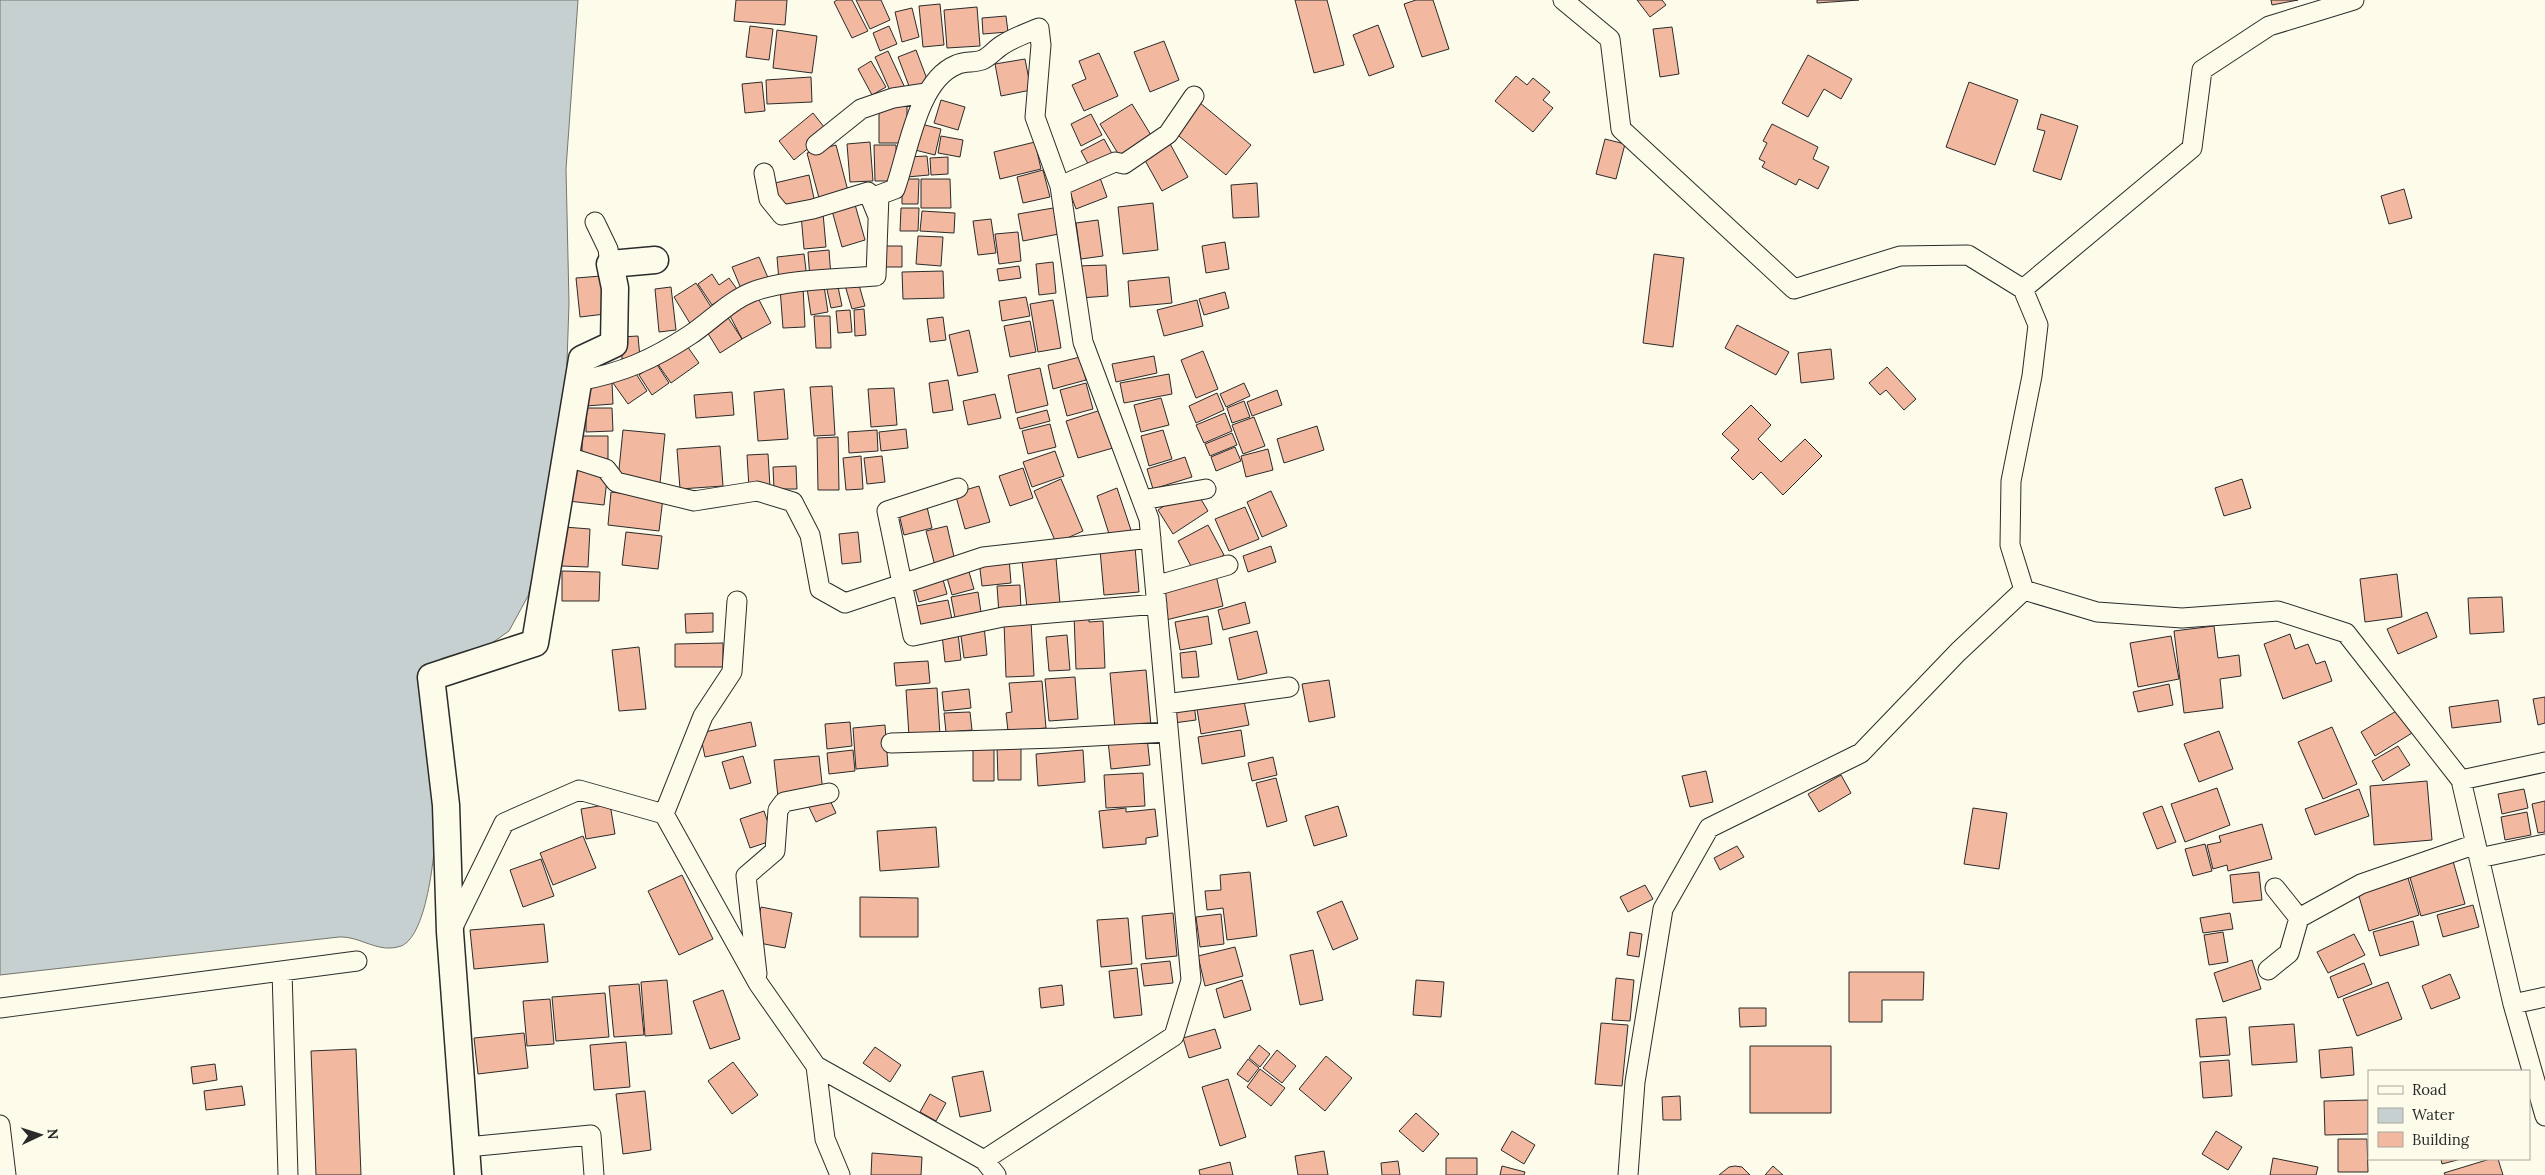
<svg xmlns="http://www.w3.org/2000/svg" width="2545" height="1175" font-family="Lora,serif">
<rect width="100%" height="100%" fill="#fdfbea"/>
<path fill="#c7d0d0" stroke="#74746e" d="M0,0H578L566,169L569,303L566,392L542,537L528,596L509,631L492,643L443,658L425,667C427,701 430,735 432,769C434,786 436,802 436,819C436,845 428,936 401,946C378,954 361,936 339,937L0,975Z"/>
<path fill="#f2b8a0" stroke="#2b2b2b" d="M736,0H787L785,25L734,21Z
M837,0H852L868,31L852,38L834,2Z
M856,0H881L890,20L870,29Z
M1295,0H1327L1344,65L1314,73Z
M1416,0H1433L1449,49L1422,57L1404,4Z
M1637,0H1662L1666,5L1650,17Z
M1817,0H1859L1817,3Z
M2271,0H2298L2272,5Z
M940,4L944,45L923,47L919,6Z
M977,7L980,46L947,48L944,10Z
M912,8L919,37L902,42L895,12Z
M1006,16L1008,32L983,34L982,18Z
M1378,25L1394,67L1369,76L1353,35Z
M750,26L773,29L769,60L746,57Z
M889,26L897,44L880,51L873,33Z
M1672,27L1679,74L1660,77L1653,29Z
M777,30L817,36L812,73L773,68Z
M1164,41L1179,80L1150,92L1134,52Z
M916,50L930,87L912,94L898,57Z
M888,51L905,88L892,95L875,57Z
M1099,53L1118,96L1084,111L1072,85L1086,79L1079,61Z
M1808,55L1852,79L1841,99L1824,89L1808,117L1782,103Z
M1025,59L1031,90L1001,96L995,64Z
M871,61L886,87L872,95L858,69Z
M1516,76L1527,85L1533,78L1550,92L1543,100L1553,108L1533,132L1495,101Z
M811,77L812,102L767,104L766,80Z
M762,82L765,111L745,113L742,84Z
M1969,82L2018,100L1995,165L1946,147Z
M941,100L965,107L958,130L934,123Z
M1199,102L1251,145L1226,175L1174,132Z
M879,104H907V143H879Z
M1132,104L1154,140L1122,160L1100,124Z
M813,113L828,132L794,160L779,141Z
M1091,114L1102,135L1081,146L1071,124Z
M2041,114L2078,126L2061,180L2033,171L2045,131L2037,129Z
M917,123L941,129L935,155L911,149Z
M1772,124L1818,147L1813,159L1829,167L1818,189L1799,179L1796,185L1762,167L1765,162L1759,159L1767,143L1763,141Z
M941,136L963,140L960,157L938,153Z
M1104,139L1115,159L1092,171L1081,151Z
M1605,139L1625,144L1616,179L1596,174Z
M1168,140L1188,177L1162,191L1142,155Z
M870,142L873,181L850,182L847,144Z
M1035,142L1041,169L1000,179L994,152Z
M836,145L848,191L819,198L807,153Z
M874,145H896L897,181H875Z
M927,156L929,175L907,177L906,157Z
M948,157V174L931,175L930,158Z
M1043,170L1050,197L1023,203L1017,177Z
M809,175L815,203L781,210L775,183Z
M1099,175L1107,197L1076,209L1068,187Z
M902,179H919L918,204H902Z
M921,179H950L951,208H921Z
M1257,183L1259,217L1233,218L1231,185Z
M2404,189L2412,218L2389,224L2381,196Z
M854,201L865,240L842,247L831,207Z
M1153,203L1158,250L1123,254L1118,207Z
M1059,207L1064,233L1023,241L1018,214Z
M901,208H919L918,231H900Z
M922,211L955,213L954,233L920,231Z
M823,213L826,247L804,249L801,215Z
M991,219L996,253L978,255L973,221Z
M1098,220L1103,256L1081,259L1076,223Z
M1018,232L1021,261L999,264L995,234Z
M918,236L943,237L941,266L916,264Z
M1225,242L1229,269L1206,273L1202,246Z
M882,246H902V267H882Z
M829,250L831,277L810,279L808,252Z
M804,254L807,278L779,281L777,257Z
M1654,254L1684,258L1673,347L1643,343Z
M759,257L769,280L742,291L732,267Z
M1053,262L1056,293L1039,295L1036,264Z
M1106,265L1108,296L1080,298L1078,266Z
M1019,266L1021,278L999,281L997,269Z
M943,271L944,298L903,299L902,272Z
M712,274L719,285L729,278L739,292L720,304L718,301L712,305L698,284Z
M601,276L605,314L580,317L576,278Z
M1169,277L1172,303L1130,307L1128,281Z
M857,278L865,306L852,309L844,282Z
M837,282L842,306L831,308L826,285Z
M696,283L713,310L691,325L674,297Z
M824,286L828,312L811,315L807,288Z
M671,287L676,330L659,332L655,289Z
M803,287L805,327L783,328L780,288Z
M1225,292L1229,308L1204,315L1199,299Z
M757,296L771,323L742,339L728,312Z
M1026,297L1030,316L1002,321L999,301Z
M1053,300L1061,348L1038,352L1030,304Z
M1197,300L1203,326L1164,336L1157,310Z
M864,309L866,335L855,336L854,310Z
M850,310L852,332L838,333L836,311Z
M725,313L742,339L720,353L704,327Z
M814,316H830L831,348H816Z
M943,317L946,340L930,342L927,319Z
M1030,321L1036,352L1010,357L1004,326Z
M1737,325L1789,352L1776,375L1725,348Z
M969,330L978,372L958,376L949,335Z
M638,336L640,358L622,359L621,337Z
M685,343L699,363L671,383L657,363Z
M1831,349L1834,379L1801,383L1798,353Z
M1203,351L1218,389L1196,398L1181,360Z
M1154,356L1157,373L1116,382L1112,364Z
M1080,357L1086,380L1053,389L1048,365Z
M656,363L669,383L652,395L639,375Z
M1887,367L1916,399L1904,410L1886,390L1880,395L1869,383Z
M1040,368L1048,405L1016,413L1008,375Z
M633,369L647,391L628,404L613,383Z
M1169,374L1172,394L1124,403L1120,383Z
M948,380L953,410L933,413L929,383Z
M612,383L613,404L586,406L585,384Z
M1086,383L1093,409L1067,416L1060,390Z
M1244,383L1250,396L1226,407L1220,394Z
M832,386L835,435L814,436L810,387Z
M894,388L897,425L871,427L868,389Z
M784,389L788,439L758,441L754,392Z
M1277,390L1282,405L1252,416L1247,402Z
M732,392L734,415L696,418L694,395Z
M1217,393L1224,410L1196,423L1189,406Z
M995,394L1001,418L968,425L963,401Z
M1161,398L1169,425L1141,432L1134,405Z
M1244,401L1250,417L1232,423L1227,408Z
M1751,405L1771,425L1758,439L1781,462L1805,439L1822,456L1783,495L1761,472L1753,480L1731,458L1739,450L1722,434Z
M586,408H612L613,431L586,432Z
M1047,410L1050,421L1020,429L1017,418Z
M1101,410L1113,448L1078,458L1066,421Z
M1225,413L1232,431L1204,443L1196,425Z
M1254,417L1265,446L1243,454L1232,425Z
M1050,424L1056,447L1028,454L1022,431Z
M1317,426L1324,450L1284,463L1277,439Z
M906,429L908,448L881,451L879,432Z
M623,430L665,434L660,483L618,479Z
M877,430L878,451L849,453L848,432Z
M1163,430L1172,459L1149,466L1141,436Z
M1232,433L1237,445L1210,456L1205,444Z
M582,436H608V459L582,460Z
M838,437L839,490H818L817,438Z
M720,446L723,486L680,489L677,449Z
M1235,447L1241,461L1216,471L1211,457Z
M1268,449L1273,470L1246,477L1241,456Z
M1055,451L1064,476L1032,487L1023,462Z
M768,454L770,487L749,488L747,455Z
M861,456L863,489L846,490L843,458Z
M882,456L885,482L867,484L864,458Z
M1185,457L1192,477L1153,489L1147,469Z
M573,464L608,472L604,505L568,501Z
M796,466L797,489H774L773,467Z
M1023,468L1033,498L1010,506L999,476Z
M1061,479L1083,531L1056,543L1034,491Z
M2242,479L2251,508L2224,516L2215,488Z
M979,486L990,522L965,529L955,493Z
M1117,488L1131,530L1110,537L1097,496Z
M1196,491L1208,511L1173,534L1158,510L1174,499Z
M1271,491L1287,526L1262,537L1247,502Z
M611,492L663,498L659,531L608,525Z
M927,507L932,528L904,535L899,514Z
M1245,507L1259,539L1229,551L1215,519Z
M1208,525L1224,555L1194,572L1178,541Z
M947,526L955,561L935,566L926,531Z
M564,527L590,529L588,567L561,566Z
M626,532L662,536L658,569L622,565Z
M858,532L861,562L842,564L839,534Z
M1271,546L1276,562L1248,572L1243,556Z
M1135,547L1139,592L1104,595L1100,550Z
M1009,558L1011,583L982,586L979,561Z
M1056,558L1060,604L1027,608L1022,561Z
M967,565L974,589L952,595L945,571Z
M562,571L600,572L599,601H562Z
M2397,574L2402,617L2365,622L2360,579Z
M1216,575L1223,606L1166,620L1159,589Z
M942,576L947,594L919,602L914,584Z
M1020,585L1021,612L999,614L997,586Z
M978,592L982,619L956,623L951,597Z
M2502,597L2504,632L2470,634L2468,598Z
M948,600L952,619L919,625L916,606Z
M1245,602L1250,623L1223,630L1218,610Z
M2427,612L2437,637L2398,654L2387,629Z
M713,613V632L686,633L685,614Z
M1089,614V622L1103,621L1105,668L1076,669L1074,615Z
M1208,616L1212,644L1180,650L1175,622Z
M1031,621L1034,676L1006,677L1004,622Z
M984,626L987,655L964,658L960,629Z
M2214,626L2218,658L2239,655L2241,676L2220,679L2223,708L2184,713L2174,631Z
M1257,631L1267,673L1238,680L1229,638Z
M958,633L961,660L945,662L942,635Z
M2290,634L2295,649L2308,644L2316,664L2325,661L2332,681L2283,699L2264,644Z
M1067,635L1070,670L1049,671L1046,637Z
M2171,636L2179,679L2138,687L2130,643Z
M723,643V667H675V644Z
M639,647L646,709L619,711L612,650Z
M1196,651L1199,677L1182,678L1180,653Z
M928,661L930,683L896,686L894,663Z
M1146,670L1151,726L1115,729L1110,673Z
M1075,677L1078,719L1049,721L1045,679Z
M1329,680L1335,717L1309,722L1302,684Z
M1042,681L1046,728L1008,731L1006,713L1012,712L1009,683Z
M2169,684L2173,705L2138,712L2133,692Z
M937,688L940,735L909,736L906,690Z
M969,689L971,708L944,711L942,692Z
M2545,697V723L2538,725L2533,699Z
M2498,700L2501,722L2452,728L2449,707Z
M1244,701L1249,725L1201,734L1197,709Z
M1194,704L1196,720L1174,723L1172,707Z
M2398,710L2412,733L2375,756L2361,732Z
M970,712L972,730L946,732L944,713Z
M751,722L756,746L705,757L700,733Z
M850,722L852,746L827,749L825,724Z
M885,725L888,766L856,769L853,728Z
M2332,727L2357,784L2323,799L2298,742Z
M1241,730L1245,756L1202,764L1198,737Z
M2219,731L2233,769L2199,782L2184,744Z
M1147,737L1150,765L1111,769L1108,741Z
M997,746H1021V780H998Z
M2398,746L2410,765L2383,781L2372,761Z
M973,748H994V781H973Z
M853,750L855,771L829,774L827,753Z
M1083,750L1085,782L1038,786L1036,754Z
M743,756L751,783L730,789L722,762Z
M819,756L823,792L778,797L774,760Z
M1273,757L1277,775L1252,781L1248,763Z
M1706,771L1713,802L1690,807L1682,776Z
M1143,773L1145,806L1106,808L1104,775Z
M1841,775L1851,793L1819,812L1808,794Z
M1276,778L1287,821L1267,827L1256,783Z
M2427,781L2432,840L2374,845L2370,786Z
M2217,788L2230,825L2185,842L2171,804Z
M2359,789L2369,816L2315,835L2305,809Z
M2524,789L2528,808L2502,814L2498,794Z
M827,794L836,813L816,822L807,803Z
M2545,801V832L2538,833L2532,804Z
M610,804L615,834L586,839L581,809Z
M1338,806L1347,836L1314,846L1305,816Z
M2162,806L2176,842L2157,849L2143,813Z
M1126,808V812L1155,809L1158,836L1146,838V844L1103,848L1099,811Z
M1973,808L2007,813L1999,869L1964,864Z
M764,811L774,840L750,848L740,819Z
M2527,812L2531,835L2505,840L2501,817Z
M2262,824L2272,859L2228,871L2227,865L2213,869L2207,845L2221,842L2219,836Z
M936,827L939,867L880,871L877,831Z
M583,836L596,868L553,885L540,853Z
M2205,844L2212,871L2193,876L2185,849Z
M1737,846L1744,857L1720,870L1714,858Z
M541,859L554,896L523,907L510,870Z
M2453,861L2465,904L2421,916L2409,874Z
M1250,872L1257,936L1227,940L1223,908L1207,910L1205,891L1221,890L1220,875Z
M2259,872L2262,900L2233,903L2230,875Z
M682,875L713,939L679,955L648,891Z
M2408,878L2419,915L2369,931L2358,893Z
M1645,885L1653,899L1628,912L1620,897Z
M860,897L918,898V937H860Z
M1342,901L1358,939L1333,950L1317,912Z
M2473,905L2479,927L2443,937L2437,915Z
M761,907L792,913L785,948L754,942Z
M1173,913L1177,956L1146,959L1142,916Z
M2230,913L2233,929L2203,933L2200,918Z
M1221,914L1224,944L1200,947L1196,917Z
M1128,918L1132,964L1101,967L1097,920Z
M2413,921L2419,945L2380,956L2373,932Z
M544,924L548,962L474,969L470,930Z
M1630,932L1642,934L1639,957L1627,955Z
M2223,932L2228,962L2209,965L2204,935Z
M2354,934L2365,955L2328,973L2317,952Z
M1235,947L1243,976L1205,986L1198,956Z
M1313,950L1323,1000L1300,1005L1290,955Z
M2252,960L2261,989L2223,1002L2214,973Z
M1170,961L1173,983L1144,986L1141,964Z
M2364,963L2372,984L2338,998L2330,977Z
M1137,968L1142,1015L1114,1018L1109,971Z
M1849,972H1924L1923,1000H1882V1022H1849Z
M2450,974L2460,998L2431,1009L2422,986Z
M1616,978L1634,980L1630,1021L1612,1020Z
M667,980L672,1034L645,1036L641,982Z
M1242,980L1251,1010L1224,1018L1216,989Z
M1416,980L1444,982L1441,1017L1413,1015Z
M2388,982L2402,1019L2357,1036L2343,999Z
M639,984L644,1035L614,1037L609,986Z
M1062,985L1064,1005L1041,1008L1039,988Z
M723,990L740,1039L710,1049L693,1001Z
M605,993L609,1037L556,1041L552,997Z
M550,999L554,1044L527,1046L523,1001Z
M1739,1008H1766V1026L1740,1027Z
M2226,1017L2230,1055L2200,1057L2196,1019Z
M1601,1023L1628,1025L1622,1086L1595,1084Z
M2294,1024L2297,1062L2252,1065L2249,1027Z
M1215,1029L1221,1048L1189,1058L1183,1038Z
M524,1033L528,1068L478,1074L474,1038Z
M626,1042L630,1087L594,1090L590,1045Z
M1259,1045L1270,1054L1260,1067L1249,1058Z
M1750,1046H1831V1113H1750Z
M875,1047L901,1065L890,1082L863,1063Z
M2352,1047L2354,1075L2321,1078L2319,1050Z
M356,1049L361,1175H316L311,1051Z
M1277,1050L1296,1066L1282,1083L1263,1068Z
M1326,1056L1352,1078L1325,1111L1299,1089Z
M1248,1059L1259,1068L1248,1082L1237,1074Z
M2229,1060L2232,1096L2203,1098L2200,1062Z
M733,1062L758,1095L732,1114L708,1081Z
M215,1064L217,1080L193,1084L191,1067Z
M1260,1069L1285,1088L1271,1106L1247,1087Z
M983,1071L991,1111L960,1117L952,1077Z
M1228,1079L1246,1137L1220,1146L1202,1087Z
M242,1086L245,1105L206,1110L204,1091Z
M645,1091L651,1150L623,1154L616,1094Z
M930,1094L946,1103L936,1121L920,1112Z
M1680,1096L1681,1120H1663L1662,1097Z
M2368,1100V1134L2325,1135L2324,1101Z
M1416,1113L1439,1134L1423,1152L1399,1131Z
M1512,1131L1535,1145L1524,1164L1501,1150Z
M2216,1131L2242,1147L2228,1170L2202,1154Z
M2338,1139H2367L2368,1172H2338Z
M1324,1151L1328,1175H1298L1295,1156Z
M872,1153L922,1157L921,1175H871Z
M1446,1158H1477V1175H1446Z
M2273,1158L2318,1167L2316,1175H2270Z
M2441,1159H2461L2442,1164Z
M2490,1159H2498L2503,1175H2445L2444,1173Z
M1398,1161L1400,1175H1382L1381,1163Z
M1230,1162L1233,1175H1200L1199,1170Z
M1502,1166L1525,1172L1524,1175H1500Z
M1735,1166L1742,1167L1750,1175H1719L1729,1167Z
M1773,1166L1783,1175H1765Z"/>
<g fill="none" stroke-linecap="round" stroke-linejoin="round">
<defs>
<path id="street" d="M1563,0L1610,39L1621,129L1794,289L1900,256L1968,255L2023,289L2038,325L2032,376L2011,481L2010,545L2024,590
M816,145L861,109L893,98L926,93
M764,173L769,199L782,215L813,209L868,192L877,214
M1060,186L1115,162L1124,164L1168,134L1194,96
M595,222L608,249L610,264
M2023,289L2192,148L2202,70L2269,26L2354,0
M578,381C622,373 652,360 690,335C710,322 729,301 752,292C785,279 840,279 876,276L879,195L895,189C908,154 917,81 956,65C964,61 974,63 982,60C990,57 996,48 1004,44C1015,37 1027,33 1039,28L1041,45L1035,117L1060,186L1083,342L1149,519L1191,980L1174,1036L984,1160
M565,456L606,469L616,482L694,501L757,491L793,502L810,535L820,589L845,603L983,557L1151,538
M958,488L887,511L913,636L1003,617L1157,604
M1142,500L1206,489
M1155,586L1228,565
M1166,704L1289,687
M891,743L1057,738L1168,732
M2461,780L2545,762
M664,814L703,716L732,672L737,601
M2479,858L2545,844
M2299,918L2361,884L2476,844
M451,931L504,823L579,790L664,814L758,983L816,1066L984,1160L996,1175
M2268,970L2289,953L2299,918L2275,888
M282,971L288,1175
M757,974L746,876L775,851L778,810L784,802L829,793
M2513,1004L2545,997
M0,1008L357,961
M816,1066L825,1139L840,1175
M0,1125L6,1175
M467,1147L591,1135L594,1175
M1628,1175L1635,1082L1663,909L1709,828L1861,753L1958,652L2024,590L2097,612L2182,618L2278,611L2346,633L2461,780L2513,1004L2545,1116"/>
<path id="secondary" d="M468,1175L450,932L446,805L431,677L535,643L582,359L614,344L615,288L610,264L655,260"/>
</defs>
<use href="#street" stroke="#2b2b2b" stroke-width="21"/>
<use href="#secondary" stroke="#2b2b2b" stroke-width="29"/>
<use href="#street" stroke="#fdfbea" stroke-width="19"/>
<use href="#secondary" stroke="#fdfbea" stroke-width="26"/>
</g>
<rect x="2368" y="1070" width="162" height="90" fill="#fdfbea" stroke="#a9a89e"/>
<rect x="2378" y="1086" width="25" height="8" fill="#fdfbea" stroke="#a9a89e"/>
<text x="2412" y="1095" font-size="15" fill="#2b2b2b">Road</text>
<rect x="2378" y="1108" width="25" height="15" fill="#c7d0d0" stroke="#a9a89e"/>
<text x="2412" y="1120" font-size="15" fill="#2b2b2b">Water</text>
<rect x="2378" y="1132" width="25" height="15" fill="#f2b8a0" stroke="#a9a89e"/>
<text x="2412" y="1145" font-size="15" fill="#2b2b2b">Building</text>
<g transform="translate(40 1135) rotate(86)" stroke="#fdfbea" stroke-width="4" paint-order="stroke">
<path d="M0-4L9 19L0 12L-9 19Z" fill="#2b2b2b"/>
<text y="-8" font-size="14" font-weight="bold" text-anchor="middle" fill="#2b2b2b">N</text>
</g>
</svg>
